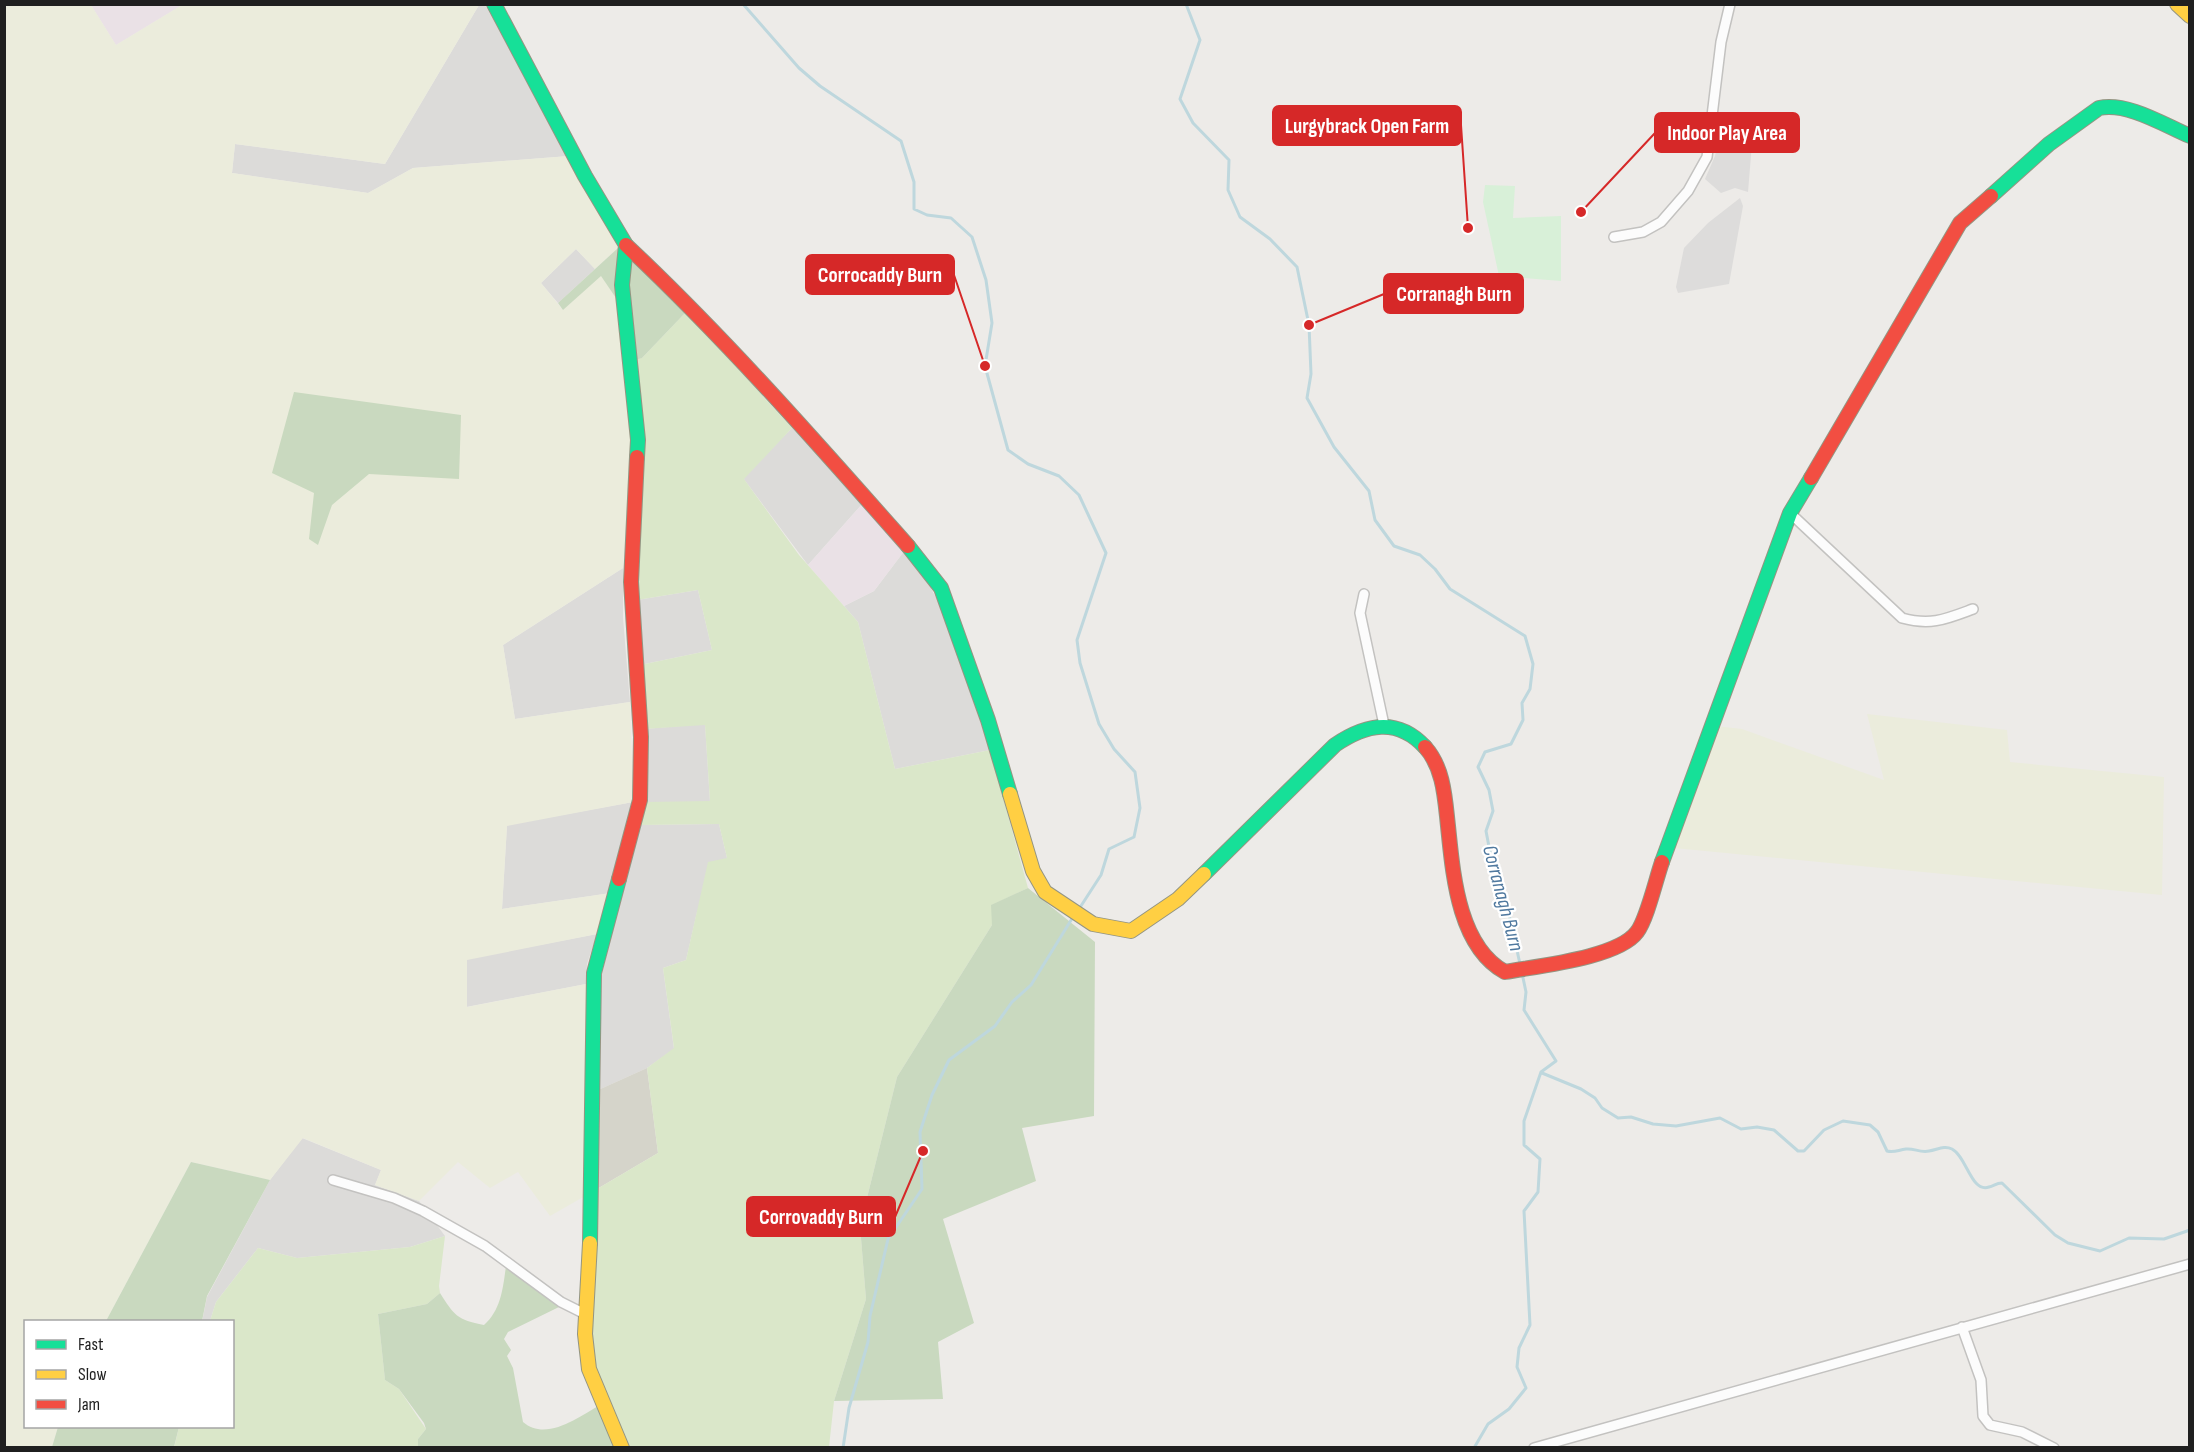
<svg xmlns="http://www.w3.org/2000/svg" width="2194" height="1452" font-family="'Sofia Sans Condensed',sans-serif">
<rect width="100%" height="100%" fill="#edebe8"/>
<path fill="#dcdbd9" d="M479,5H485L569,156L413,168L368,193L232,173L235,144L385,164Z
M576,249L595,269L558,303L541,283Z
M792,428L863,503L808,565L743,478Z
M905,550L922,572L940,605L990,750L895,769L858,622L844,606L874,591Z
M623,568V618L630,702L515,719L503,645Z
M698,590L712,650L640,665L637,600Z
M705,724L710,802H645L644,729Z
M633,802L611,893L502,909L507,825Z
M719,824L727,858L697,912L686,960L663,968L674,1049L647,1068L596,1091L598,990L639,825Z
M597,934L587,964L586,984L466,1007L467,959Z
M302,1138L381,1170L375,1185L419,1201L445,1236L410,1247L297,1258L258,1248L216,1302L210,1321L202,1322L207,1297L270,1180Z"/>
<path fill="#eae1e6" d="M91,5H182L116,45Z
M863,503L905,550L874,591L844,606L808,565Z"/>
<path fill="#d5d4ca" d="M647,1068L658,1153L597,1189L596,1091Z"/>
<path fill="#ebecdc" d="M5,5H91L116,45L182,5H479L385,164L235,144L232,173L368,193L413,168L569,156L618,248L595,269L576,249L541,283L563,310L601,275L618,301L632,443L623,568L503,645L515,719L630,702L633,802L507,826L502,909L611,893L597,934L467,960V1007L586,984L585,1196L550,1216L518,1172L490,1188L458,1162L419,1201L375,1185L381,1170L303,1138L270,1180L191,1162L106,1321L26,1322V1426L58,1427L52,1447L5,1448Z
M1867,714L2007,730L2010,762L2164,777L2162,895L1674,848L1715,726L1742,729L1884,780Z"/>
<path fill="#dae7c9" d="M686,312L792,428L744,479L799,555L858,622L895,769L990,750L1028,888L992,905V925L897,1077L860,1226L866,1299L834,1401L829,1447H628L597,1370L592,1344L597,1189L658,1153L647,1068L674,1048L663,968L686,960L708,862L727,858L719,824L639,825L645,802L710,801L705,725L644,729L640,665L712,650L698,590L637,600L644,431L635,359L642,358Z
M445,1236L439,1286L440,1293L427,1304L378,1314L385,1380L399,1389L426,1429L418,1439V1447L174,1448L179,1427L232,1426V1322L210,1321L216,1302L258,1248L297,1258L410,1247Z"/>
<path fill="#c9d9bf" d="M618,248L633,257L686,312L642,358L624,363L618,301L601,276L563,310L558,303Z
M294,392L461,415L459,479L369,474L332,505L318,545L309,539L314,493L272,473Z
M1028,888L1095,942L1094,1116L1022,1128L1036,1181L943,1219L974,1323L938,1342L943,1399L834,1401L866,1299L860,1226L897,1077L992,925L991,905Z
M191,1162L270,1180L207,1296L202,1321H106Z
M506,1266L559,1307L508,1332L504,1339L511,1350L507,1356L513,1368L523,1422C546,1442 579,1417 600,1405L617,1447H418V1439L426,1429L424,1423L399,1389L385,1380L378,1314L427,1304L440,1293C454,1315 457,1320 484,1325C501,1310 503,1288 506,1266Z
M58,1427V1426L179,1427L174,1447H52Z"/>
<path fill="#d8f0d8" d="M1485,185L1515,186L1513,218L1561,216V281L1499,276L1483,202Z"/>
<path fill="#dddcdb" d="M1721,130L1753,131L1748,192L1735,188L1721,193L1705,179L1715,156Z
M1740,198L1743,206L1729,284L1678,293L1676,287L1684,248L1708,223Z"/>
<g fill="none" stroke-linecap="round" stroke-linejoin="round">
<path stroke="#bed7dd" stroke-width="3" d="M743,4L799,68L820,86L901,141L914,182V209L927,215L951,218L972,237L986,280L992,323L985,366L1008,450L1028,464L1059,476L1079,495L1106,553L1077,640L1080,663L1099,724L1114,749L1135,772L1140,808L1134,837L1109,849L1101,875L1079,909
M1186,4L1200,40L1180,99L1193,123L1229,160L1228,190L1240,217L1270,239L1297,267L1309,325L1311,374L1307,398L1334,447L1369,491L1375,520L1394,546L1420,555L1435,569L1450,589L1525,636L1533,664L1530,689L1522,703L1523,720L1511,744L1485,752L1478,767L1489,790L1493,811L1486,831L1495,878L1506,901L1520,964
M1542,1073L1581,1089L1595,1098L1602,1108L1618,1118L1631,1117L1653,1124L1676,1126L1720,1118L1741,1129L1757,1127L1774,1130L1798,1151H1804L1824,1130L1843,1121L1870,1125L1878,1132L1887,1151C1894,1153 1898,1150 1906,1149C1914,1148 1920,1153 1929,1151C1937,1150 1944,1145 1952,1149C1967,1157 1971,1193 1989,1187C1994,1186 1996,1183 2002,1183L2055,1235L2068,1243L2100,1251L2129,1238L2164,1239L2190,1230
M843,1448L849,1408L868,1342L870,1316L888,1239L922,1189L920,1132L932,1095L949,1060L995,1026L1012,1002L1031,985L1073,917
M1474,1448L1488,1424L1509,1409L1526,1388L1517,1367L1519,1348L1530,1325L1524,1211L1538,1192L1540,1159L1524,1145V1121L1541,1072L1556,1061L1524,1010L1526,992L1522,973"/>
<defs>
<path id="street" d="M1614,237L1643,232L1661,222L1688,191L1707,157L1721,42L1730,4
M1790,513L1902,618C1931,626 1946,619 1973,609
M1364,594L1360,613L1384,725
M333,1180L394,1198L423,1211L485,1246L561,1302L587,1315
M1962,1327L1981,1380L1983,1416L1990,1425L2022,1432L2054,1448
M1534,1448L2190,1264"/>
<path id="fast" d="M494,4L585,176L626,245L622,285L638,440L637,457
M1991,196L2049,144L2099,108C2128,102 2164,125 2190,136
M908,546L941,588L988,720L1010,794
M1662,862L1790,513L1811,478
M1204,874L1335,745C1366,724 1397,717 1425,747
M590,1243L594,973L619,879"/>
<path id="slow" d="M2177,4L2190,16
M1010,794L1033,871L1045,892L1093,924L1131,931L1178,899L1204,874
M590,1243L585,1334L589,1369L622,1448"/>
<path id="jam" d="M626,245C726,339 817,443 908,546
M1811,478L1960,223L1991,196
M1425,747C1444,768 1445,799 1448,826C1453,874 1458,946 1505,972C1537,966 1618,958 1637,932C1647,919 1656,879 1662,862
M619,879L640,800L641,737L631,582L637,457"/>
</defs>
<use href="#street" stroke="#c3c2c0" stroke-width="12"/>
<use href="#fast" stroke="#949582" stroke-width="16"/>
<use href="#slow" stroke="#949582" stroke-width="16"/>
<use href="#jam" stroke="#949582" stroke-width="16"/>
<use href="#street" stroke="#fcfcfc" stroke-width="9"/>
<use href="#fast" stroke="#16e098" stroke-width="14"/>
<use href="#slow" stroke="#ffcf43" stroke-width="14"/>
<use href="#jam" stroke="#f24e42" stroke-width="14"/>
</g>
<g text-anchor="middle" dominant-baseline="central" stroke-width="4.5" stroke-linejoin="round" paint-order="stroke">
<g font-size="21" font-style="italic" fill="#50799f" stroke="#fff">
<text transform="translate(1503 898) rotate(75)">Corranagh Burn</text>
</g>
</g>
<path fill="none" stroke="#d62828" stroke-width="2" d="M1468 228L1461 125M1581 212L1655 133M985 366L954 275M1309 325L1384 294M923 1151L895 1217"/>
<g fill="#d62828" stroke="#fff" stroke-width="2">
<circle cx="1468" cy="228" r="6"/>
<circle cx="1581" cy="212" r="6"/>
<circle cx="985" cy="366" r="6"/>
<circle cx="1309" cy="325" r="6"/>
<circle cx="923" cy="1151" r="6"/>
</g>
<g fill="#d62828" stroke="#d62828" stroke-width="2">
<rect x="1273" y="106" width="188" height="39" rx="6"/>
<rect x="1655" y="113" width="144" height="39" rx="6"/>
<rect x="806" y="255" width="148" height="39" rx="6"/>
<rect x="1384" y="274" width="139" height="39" rx="6"/>
<rect x="747" y="1197" width="148" height="39" rx="6"/>
</g>
<g font-size="21" text-anchor="middle" font-weight="bold" fill="#fff">
<text x="1367" y="133">Lurgybrack Open Farm</text>
<text x="1727" y="140">Indoor Play Area</text>
<text x="880" y="282">Corrocaddy Burn</text>
<text x="1454" y="301">Corranagh Burn</text>
<text x="821" y="1224">Corrovaddy Burn</text>
</g>
<rect width="2194" height="1452" fill="none" stroke="#1f1f1f" stroke-width="12"/>
<rect x="24" y="1320" width="210" height="108" fill="#ffffff" stroke="#a5a5a5" stroke-width="1.5"/>
<rect x="36" y="1340" width="30" height="9" fill="#16e098" stroke="#a5a5a5" stroke-width="1.5"/>
<text x="78" y="1350" font-size="18" fill="#1f1f1f">Fast</text>
<rect x="36" y="1370" width="30" height="9" fill="#ffcf43" stroke="#a5a5a5" stroke-width="1.5"/>
<text x="78" y="1380" font-size="18" fill="#1f1f1f">Slow</text>
<rect x="36" y="1400" width="30" height="9" fill="#f24e42" stroke="#a5a5a5" stroke-width="1.5"/>
<text x="78" y="1410" font-size="18" fill="#1f1f1f">Jam</text>
</svg>
